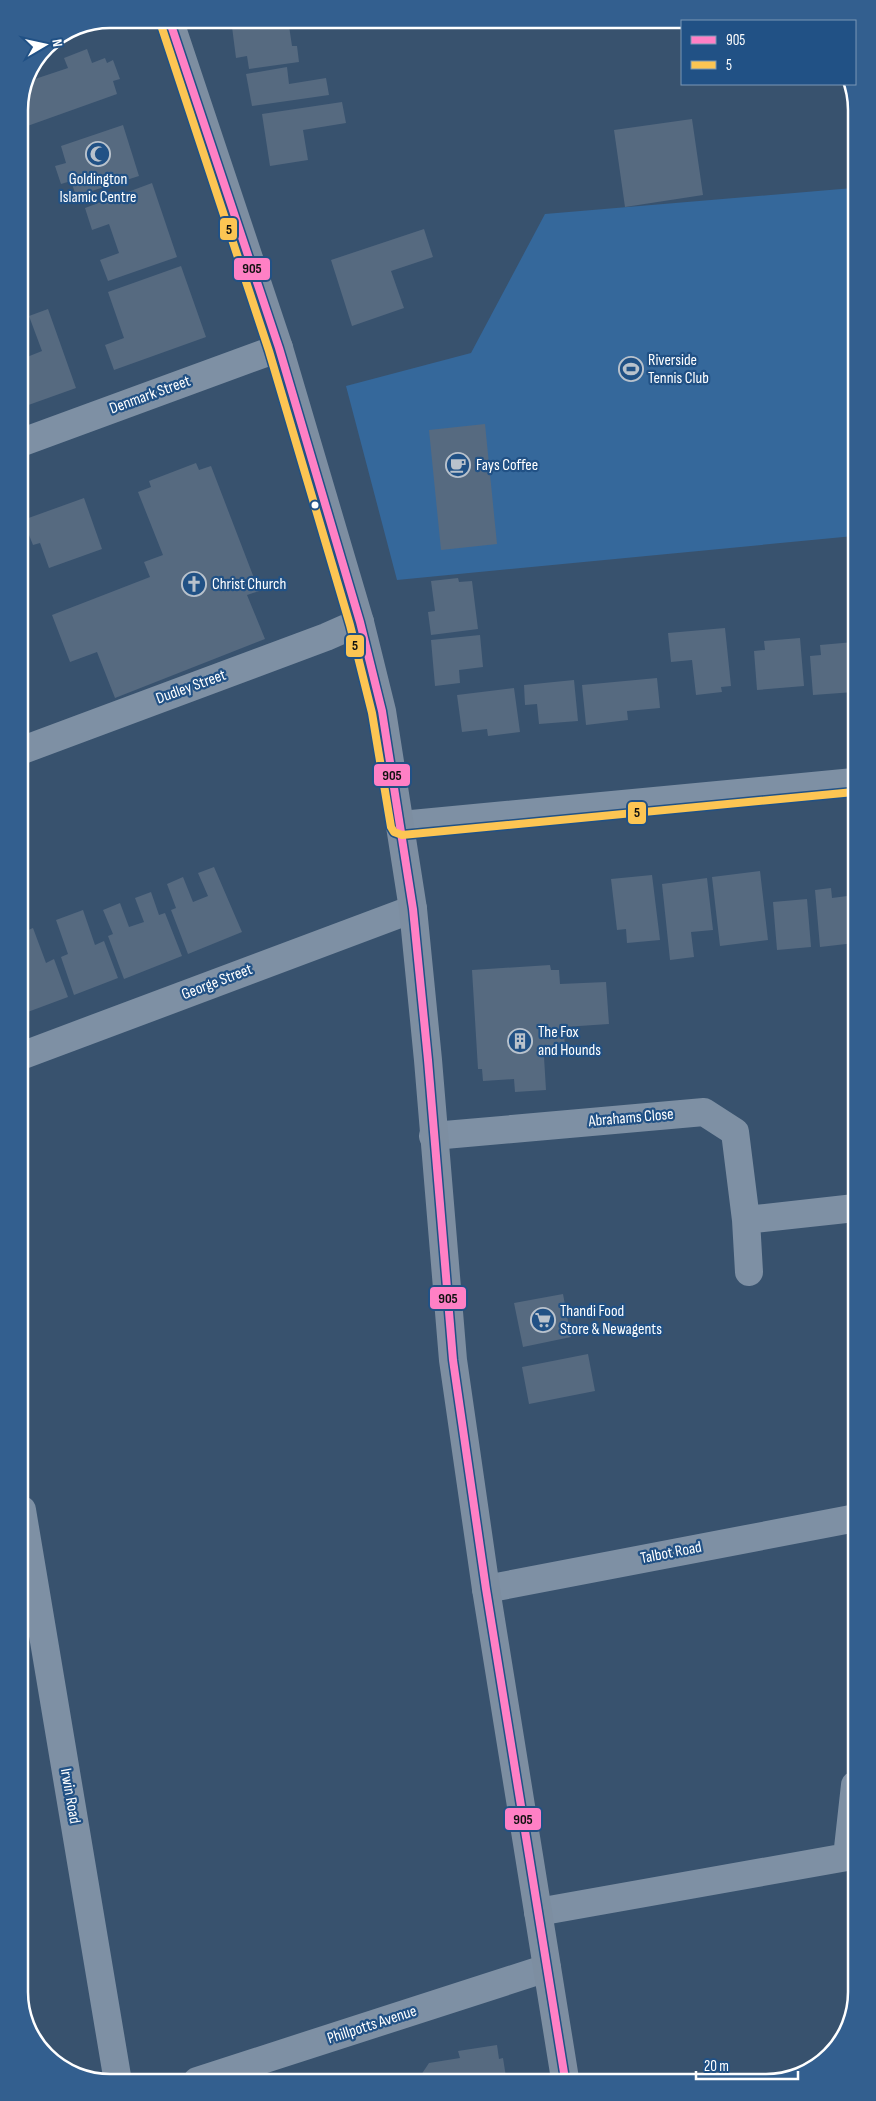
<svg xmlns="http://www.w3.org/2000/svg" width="876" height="2101" font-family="'Sofia Sans Condensed',sans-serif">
<rect width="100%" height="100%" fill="#38526e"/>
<path fill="#35689b" d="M853,188L854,536L397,580L346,386L471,353L545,214Z"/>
<path fill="#566a80" d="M231,19H288L292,46H297L299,62L249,69L247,56L236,58Z
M87,49L92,63L105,58L107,63L113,60L120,79L113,81L117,94L19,129V104L22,98L25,97L24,93L29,81L68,68L64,58Z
M287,67L289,84L326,78L329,95L252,106L246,74Z
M342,102L346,123L303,130L308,160L270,166L262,114Z
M692,119L703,195L625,207L614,130Z
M123,125L139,176L76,196L71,181L61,184L55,166L66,163L61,146Z
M152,183L177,257L108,281L100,260L119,253L109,224L92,230L85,208Z
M424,229L433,257L391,271L404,308L352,326L331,260Z
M181,266L206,337L114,370L105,345L124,338L108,292Z
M48,309L76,388L20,408V351L22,359L42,351L29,316Z
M485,424L497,544L441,550L429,430Z
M196,463L199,470L211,466L259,591L247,595L265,639L115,698L97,652L70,662L52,615L150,577L144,562L163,555L138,492L151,487L149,481Z
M84,498L102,549L49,568L40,543L33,545L23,520Z
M458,578L459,582L472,581L478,629L431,635L428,612L435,611L431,581Z
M725,628L731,686L721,687L722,692L696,695L692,660L671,662L668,633Z
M480,635L483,667L459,670L460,683L435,686L431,640Z
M800,638L804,686L757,690L754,651L765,650L764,641Z
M854,642V692L813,695L810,656L821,655L820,645Z
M657,678L660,708L627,711L628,720L586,725L582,685Z
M574,680L578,721L539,724L537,704L525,705L524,685Z
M514,688L520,732L488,736L487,729L462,732L457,695Z
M214,867L242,932L188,954L171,910L176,908L167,884L183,877L193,902L208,896L198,873Z
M760,871L768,940L720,946L712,877Z
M652,875L660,940L627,943L626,929L617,930L611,879Z
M707,878L713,930L691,932L694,957L670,960L662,884Z
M831,888L832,898L855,895V943L820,947L815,890Z
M151,892L159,915L165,913L182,956L124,979L108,936L113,934L103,910L120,903L129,927L144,922L135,898Z
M807,899L811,947L777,950L773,902Z
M83,910L95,945L104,941L118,978L74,995L61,957L68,954L56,920Z
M33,928L46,963L54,959L68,997L25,1013L21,1001V933Z
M550,965L551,970H559L560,984L606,982L609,1024L564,1027L565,1056L544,1057L546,1090L515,1092L514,1079L483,1081L482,1069H478L472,970Z
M563,1294L571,1337L523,1347L514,1303Z
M588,1354L595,1391L529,1404L522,1367Z
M497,2045L499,2059L503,2058L506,2077L500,2078V2079L422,2080L421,2075L429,2063L460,2058L458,2051Z"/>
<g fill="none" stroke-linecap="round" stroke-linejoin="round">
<path stroke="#7e90a4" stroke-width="28" d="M20,443L279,348
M20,751L326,637L360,622
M401,825L854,782
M21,1056L413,909
M433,1136L704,1112L735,1132L746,1220L749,1272
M746,1220L855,1208
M22,1510L118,2082
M486,1589L856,1518
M538,1912L847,1857L855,1785H857
M197,2081L547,1968"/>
<path stroke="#7d8ea1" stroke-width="28" d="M169,19L279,348L360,622L382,711L413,909L428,1060L453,1360L486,1589L565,2079"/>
<defs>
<path id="bus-1" d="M169,19L279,348L360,622L382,711L413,909L428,1060L453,1360L486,1589L565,2079"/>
<path id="bus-2" d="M160,22L269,351L350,625L372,713L391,827L394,832L402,835L854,792"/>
</defs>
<use href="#bus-1" stroke="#215185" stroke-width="11"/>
<use href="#bus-2" stroke="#215185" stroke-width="11"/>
<use href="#bus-1" stroke="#ff80c5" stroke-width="8"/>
<use href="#bus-2" stroke="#fcc553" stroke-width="8"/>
</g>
<defs>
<symbol id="mosque-ring" viewBox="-11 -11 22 22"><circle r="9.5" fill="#215185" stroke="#b9c2cc" stroke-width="1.5"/><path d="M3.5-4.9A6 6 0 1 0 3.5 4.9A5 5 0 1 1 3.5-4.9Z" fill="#b9c2cc"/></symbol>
<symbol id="stadium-ring" viewBox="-11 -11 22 22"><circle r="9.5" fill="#215185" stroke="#b9c2cc" stroke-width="1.5"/><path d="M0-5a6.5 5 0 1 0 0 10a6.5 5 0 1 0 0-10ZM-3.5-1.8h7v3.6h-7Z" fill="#b9c2cc"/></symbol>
<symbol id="cafe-ring" viewBox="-11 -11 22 22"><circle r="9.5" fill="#215185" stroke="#b9c2cc" stroke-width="1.5"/><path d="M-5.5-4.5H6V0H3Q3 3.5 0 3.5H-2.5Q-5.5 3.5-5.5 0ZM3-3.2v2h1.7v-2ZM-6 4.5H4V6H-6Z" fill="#b9c2cc"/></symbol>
<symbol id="church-ring" viewBox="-11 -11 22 22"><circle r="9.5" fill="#215185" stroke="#b9c2cc" stroke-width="1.5"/><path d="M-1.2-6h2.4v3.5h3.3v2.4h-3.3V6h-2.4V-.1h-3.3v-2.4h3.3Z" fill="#b9c2cc"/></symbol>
<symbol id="building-ring" viewBox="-11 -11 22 22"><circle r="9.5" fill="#215185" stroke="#b9c2cc" stroke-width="1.5"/><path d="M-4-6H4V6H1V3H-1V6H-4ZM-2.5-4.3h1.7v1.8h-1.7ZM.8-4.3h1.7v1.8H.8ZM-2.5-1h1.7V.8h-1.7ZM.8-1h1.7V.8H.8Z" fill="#b9c2cc"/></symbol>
<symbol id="supermarket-ring" viewBox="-11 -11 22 22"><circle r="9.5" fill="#215185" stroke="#b9c2cc" stroke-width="1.5"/><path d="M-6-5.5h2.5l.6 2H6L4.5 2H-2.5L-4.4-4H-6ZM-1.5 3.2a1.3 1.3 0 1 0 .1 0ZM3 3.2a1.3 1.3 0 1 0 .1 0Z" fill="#b9c2cc"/></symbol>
</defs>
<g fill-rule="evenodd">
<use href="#mosque-ring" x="84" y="140" width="28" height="28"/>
<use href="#stadium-ring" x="617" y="355" width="28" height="28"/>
<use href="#cafe-ring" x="444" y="451" width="28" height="28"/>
<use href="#church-ring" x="180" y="570" width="28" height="28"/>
<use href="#building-ring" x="506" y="1027" width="28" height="28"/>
<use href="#supermarket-ring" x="529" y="1306" width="28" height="28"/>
</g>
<circle fill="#fff" stroke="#215185" stroke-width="2" cx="315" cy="505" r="4.5"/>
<g text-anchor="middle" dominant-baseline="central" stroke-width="4.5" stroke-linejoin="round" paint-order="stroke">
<g font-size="16" fill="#fff" stroke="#215185" text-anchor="start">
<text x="98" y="179" text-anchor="middle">Goldington<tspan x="98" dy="18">Islamic Centre</tspan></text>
<text x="648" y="360">Riverside<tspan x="648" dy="18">Tennis Club</tspan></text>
<text x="476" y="465">Fays Coffee</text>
<text x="212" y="584">Christ Church</text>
<text x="538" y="1032">The Fox<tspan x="538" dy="18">and Hounds</tspan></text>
<text x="560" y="1311">Thandi Food<tspan x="560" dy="18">Store &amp; Newagents</tspan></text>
</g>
<g font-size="16" fill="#fff" stroke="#215185">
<text transform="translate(150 395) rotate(-20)">Denmark Street</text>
<text transform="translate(191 687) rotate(-20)">Dudley Street</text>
<text transform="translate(217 982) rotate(-21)">George Street</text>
<text transform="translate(631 1118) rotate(-5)">Abrahams Close</text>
<text transform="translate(671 1553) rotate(-11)">Talbot Road</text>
<text transform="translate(70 1796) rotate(80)">Irwin Road</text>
<text transform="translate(372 2025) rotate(-18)">Phillpotts Avenue</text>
</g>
</g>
<path d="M0 0H876V2101H0ZM110 28H766A82 82 0 0 1 848 110V1992A82 82 0 0 1 766 2074H110A82 82 0 0 1 28 1992V110A82 82 0 0 1 110 28Z" fill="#335f8f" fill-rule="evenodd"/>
<path fill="none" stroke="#fff" stroke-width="2.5" d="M110 28H766A82 82 0 0 1 848 110V1992A82 82 0 0 1 766 2074H110A82 82 0 0 1 28 1992V110A82 82 0 0 1 110 28Z"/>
<g stroke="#215185" stroke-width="2">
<rect x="219" y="217" width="19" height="24" rx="5" fill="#fcc553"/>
<rect x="233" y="257" width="38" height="24" rx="5" fill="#ff80c5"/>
<rect x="345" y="634" width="20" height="24" rx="5" fill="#fcc553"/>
<rect x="373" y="763" width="38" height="24" rx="5" fill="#ff80c5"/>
<rect x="627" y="801" width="20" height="24" rx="5" fill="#fcc553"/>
<rect x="429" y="1286" width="38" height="24" rx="5" fill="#ff80c5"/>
<rect x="504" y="1807" width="38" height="24" rx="5" fill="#ff80c5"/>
</g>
<g font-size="14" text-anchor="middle" font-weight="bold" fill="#111">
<text x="229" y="234">5</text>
<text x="252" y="273">905</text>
<text x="355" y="650">5</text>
<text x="392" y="780">905</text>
<text x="637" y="817">5</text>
<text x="448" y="1303">905</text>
<text x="523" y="1824">905</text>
</g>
<rect x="681" y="20" width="175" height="65" fill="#215185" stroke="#7a97b6"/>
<rect x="691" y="36" width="25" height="8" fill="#ff80c5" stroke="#7a97b6"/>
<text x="726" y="45" font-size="15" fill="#ffffff">905</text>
<rect x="691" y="61" width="25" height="8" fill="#fcc553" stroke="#7a97b6"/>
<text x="726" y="70" font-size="15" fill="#ffffff">5</text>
<g transform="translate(45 45) rotate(81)" stroke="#215185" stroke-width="4" paint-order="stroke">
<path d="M0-4L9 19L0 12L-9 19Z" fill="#ffffff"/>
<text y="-8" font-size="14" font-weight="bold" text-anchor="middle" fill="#ffffff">N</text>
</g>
<path d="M696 2071v8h102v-8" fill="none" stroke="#ffffff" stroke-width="2.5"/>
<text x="704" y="2071" font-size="15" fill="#ffffff" stroke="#215185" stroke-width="4" paint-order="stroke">20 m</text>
</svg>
